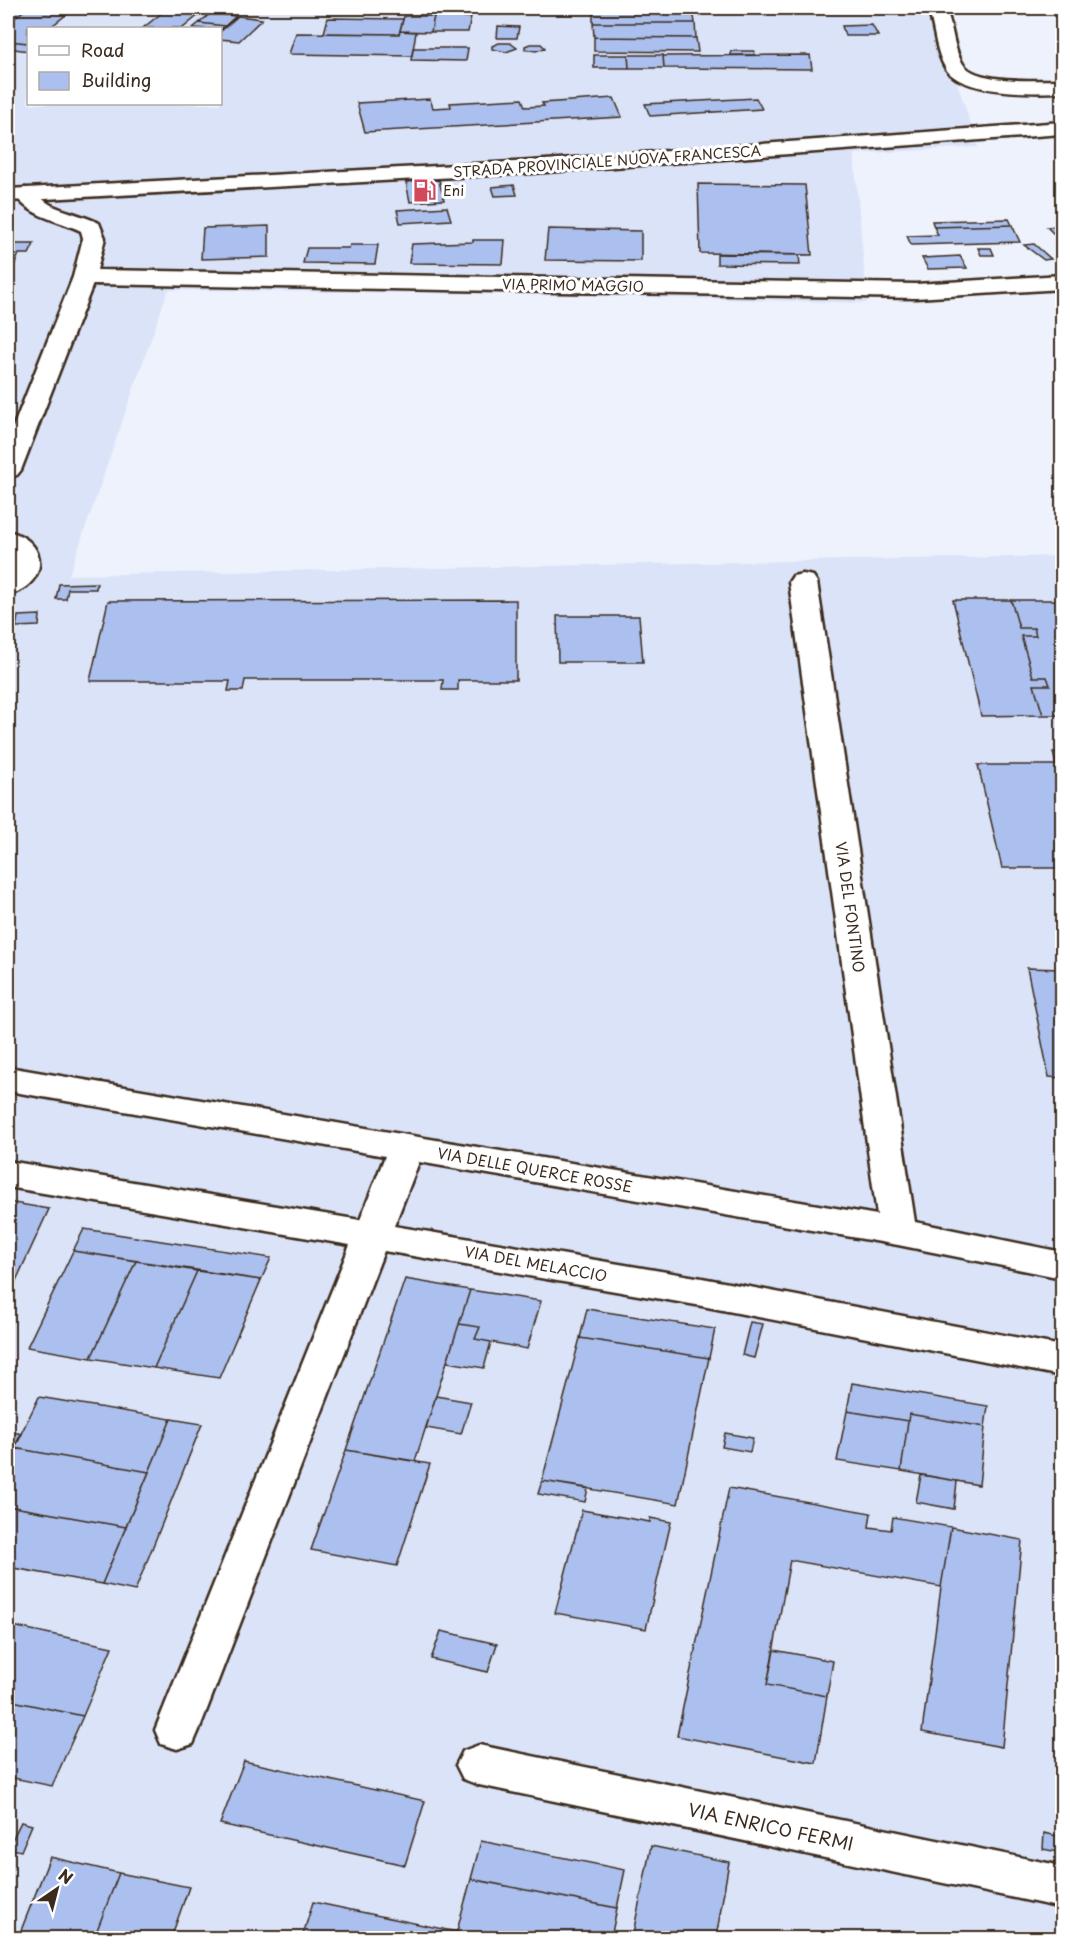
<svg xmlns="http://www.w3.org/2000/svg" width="1070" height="1946" font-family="'Playpen Sans',sans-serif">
<rect width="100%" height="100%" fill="#eef2fc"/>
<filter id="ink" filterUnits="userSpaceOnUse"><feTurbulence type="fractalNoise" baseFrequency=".0167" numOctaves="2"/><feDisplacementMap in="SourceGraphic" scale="12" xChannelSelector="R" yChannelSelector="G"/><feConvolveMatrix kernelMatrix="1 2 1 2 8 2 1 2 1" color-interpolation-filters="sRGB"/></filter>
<g filter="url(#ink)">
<path fill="#dae3f8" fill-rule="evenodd" d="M8,8H933L978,147L854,154L867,303L523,294L168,290L69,575L1062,556V1938H8ZM28,28H220V104H28Z"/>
<path fill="#abc0ee" stroke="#3b2a1e" stroke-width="1.5" d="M8,8H27L8,23Z
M27,8H75L49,28H28V43L8,41V23Z
M168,8H207L183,28H143Z
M593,8H693V9H593Z
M593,9H693L695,23H593Z
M211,13L236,16L225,26L199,23Z
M238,16L262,19L239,41L220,39V32Z
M404,16H434L431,32L400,31Z
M434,16L471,17L468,32H431Z
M328,18L403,19L399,34L324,33Z
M199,23L225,26L220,30L193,28Z
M593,23H695L696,38L594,37Z
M872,25L878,36H845L842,26Z
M498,26L519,27L517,38H497Z
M400,31L416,32L412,56L289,54L296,33L399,34Z
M594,37L696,38L698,52L594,51Z
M8,41L28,43V51L8,48Z
M499,43H510L517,48L506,52L492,49V46Z
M530,44H541L545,48L536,51L525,49V46Z
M413,48H468L466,61L411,60Z
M731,51H754L755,55H730Z
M594,55H628L629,68H594Z
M628,55H663L664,68H629Z
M810,55L812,69L664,68L663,56Z
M614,98L622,117L365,132L357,103L430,99L433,108L451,107L450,103L522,99L525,107L544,106L542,103Z
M756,98L762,109L650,116L645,104Z
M439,180L444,200L410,202L406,182Z
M698,184L805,185L812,255L700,253Z
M514,185L517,195L495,196L492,187Z
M447,207L451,220L400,223L397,210Z
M1009,219L1012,225L934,227L932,221Z
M1012,225L1020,242L911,245L907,236L938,235L934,227Z
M1062,225V239L1060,240L1047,227Z
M269,226V257L201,259L203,228Z
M548,229L641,231V261L545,260Z
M473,240H505L503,264L409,263L412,244L473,242Z
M8,244H34L29,254H19L8,280Z
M1034,244L1051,259L1044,260L1024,245Z
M350,245H378L375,264L303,263L307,248H349Z
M978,248H991L994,255H981Z
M717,254L799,255L800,265L717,264Z
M960,256L967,268L928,269L922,258Z
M97,583L96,589H68L66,599H56L59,584Z
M516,600V680H458V690H442L443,680H245L243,691H228L230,681H90L108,601Z
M953,600H1011L1019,628H1034L1036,636H1021L1033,677H1047L1050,685H1034L1043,715L981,716Z
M1011,600H1062V715H1043L1034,685H1050L1047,677H1033L1021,636H1036L1034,628H1019Z
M40,615L39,626L16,627L18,616Z
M557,616H639L643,662H558Z
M1053,752H1062V765H1056Z
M978,765H1062V868H1002Z
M1027,968L1062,969V1078L1049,1077Z
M8,1202L49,1209L8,1298Z
M84,1229L271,1258L261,1280L73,1251Z
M73,1251L136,1261L91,1358L27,1347Z
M136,1261L197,1271L154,1368L91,1358Z
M197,1271L261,1280L219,1378L154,1368Z
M405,1279L470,1290L415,1461L346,1450Z
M470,1290L541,1301L527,1349L475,1339L480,1327L459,1324Z
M587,1309L715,1329L709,1358L580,1338Z
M750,1322L763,1324L754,1358L742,1355Z
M459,1324L480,1327L475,1339L491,1342L484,1368L447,1362Z
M580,1338L709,1358L678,1504L542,1481Z
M852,1383L988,1406L985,1427L909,1414L908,1421L847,1411Z
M436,1396L471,1402L461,1434L426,1428Z
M39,1397L171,1419L149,1472L14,1448Z
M847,1411L908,1421L901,1471L837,1461Z
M909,1414L985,1427L979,1485L901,1471Z
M171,1419L202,1424L135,1591L102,1584Z
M8,1431L22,1434L8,1462Z
M725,1433L753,1438L750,1452L722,1447Z
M14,1448L149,1472L126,1527L8,1506V1462Z
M346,1450L430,1464L397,1566L311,1550Z
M921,1475L957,1481L954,1509L916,1502Z
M542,1481L588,1488L585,1502L538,1494Z
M729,1488L871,1513L869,1527L891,1530L893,1517L951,1527L941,1587L790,1560L767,1685L827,1696L816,1763L677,1736Z
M1062,1503V1569L1058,1568Z
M8,1506L126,1527L102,1584L8,1567Z
M582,1510L650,1522V1518L671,1522L646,1629L555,1613Z
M951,1527L1022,1540L1002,1747L922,1732L941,1587Z
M8,1625L112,1647L83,1716L8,1700Z
M441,1631L497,1644L488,1672L431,1659Z
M774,1650L833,1661L827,1696L767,1685Z
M8,1700L83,1716L52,1786L8,1777Z
M244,1761L425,1801L405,1865L220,1824Z
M21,1822L32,1825L21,1851L8,1848Z
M1044,1833L1062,1837V1853L1043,1849Z
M481,1841L625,1870L617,1908L471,1879Z
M651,1846L729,1862L716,1938H632Z
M50,1857L119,1873L94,1938H18Z
M119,1873L189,1887L171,1938H94Z
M471,1879L617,1908L611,1938H455Z
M313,1902L457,1932L455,1938H302Z"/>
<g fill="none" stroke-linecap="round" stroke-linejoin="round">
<defs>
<path id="minor" d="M939,9L946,11L948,15C953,30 954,51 963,64C976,84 1040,80 1062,80V92C1035,93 963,95 946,69C936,53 935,32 930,15L932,11Z
M25,188C36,190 42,201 53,206C68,212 84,216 99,223L105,238L97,270L916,284L1062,275V289L916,298L93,284L21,470L17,475L8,478V440L73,277L83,238L81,231C57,219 31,218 14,194L18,190Z
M8,531C51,542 48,585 8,595V573L12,568L13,555L8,549Z
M803,574L813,576L817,582L915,1222L1062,1252V1278L898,1245L419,1162L394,1226L702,1278L1062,1346V1376L702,1306L384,1251L199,1730L193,1744L177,1749L161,1744L155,1730L350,1245L8,1187V1161L360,1220L385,1156L8,1091V1067L877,1215L789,582L793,576Z
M479,1745L1062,1866V1908L479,1785L463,1779L456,1765L463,1751Z"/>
<path id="major" d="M1062,122V134L532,173L8,201V189L532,161Z"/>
</defs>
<use href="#minor" stroke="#3b2a1e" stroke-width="5"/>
<use href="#major" stroke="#3b2a1e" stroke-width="5"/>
<use href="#minor" fill="#fff" fill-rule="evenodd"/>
<use href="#major" fill="#fff" fill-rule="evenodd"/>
</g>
</g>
<defs>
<symbol id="fuel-bare" viewBox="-9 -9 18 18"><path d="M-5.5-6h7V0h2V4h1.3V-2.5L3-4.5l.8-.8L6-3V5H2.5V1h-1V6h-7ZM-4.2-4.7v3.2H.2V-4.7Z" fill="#d1495b" stroke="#fff" stroke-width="2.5" paint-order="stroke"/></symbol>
</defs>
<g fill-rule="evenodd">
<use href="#fuel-bare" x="408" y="174" width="33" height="33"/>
</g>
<g text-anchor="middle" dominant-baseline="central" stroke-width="6" stroke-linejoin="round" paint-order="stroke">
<g font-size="14" fill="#3b2a1e" stroke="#fff">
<text transform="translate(607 161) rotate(-4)">STRADA PROVINCIALE NUOVA FRANCESCA</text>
<text transform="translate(573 285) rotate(1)">VIA PRIMO MAGGIO</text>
</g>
<g font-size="14" fill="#3b2a1e" stroke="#fff" text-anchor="start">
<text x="443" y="190">Eni</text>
</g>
<g font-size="15" fill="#3b2a1e" stroke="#fff">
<text transform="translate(851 907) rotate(82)">VIA DEL FONTINO</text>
<text transform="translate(535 1169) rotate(10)">VIA DELLE QUERCE ROSSE</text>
<text transform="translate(536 1263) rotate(10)">VIA DEL MELACCIO</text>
</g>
<g font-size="18" fill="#3b2a1e" stroke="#fff">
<text transform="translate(771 1826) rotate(12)">VIA ENRICO FERMI</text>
</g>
</g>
<rect width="1070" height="1946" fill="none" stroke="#fff" stroke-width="30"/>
<rect x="15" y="15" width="1040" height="1916" fill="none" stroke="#3b2a1e" stroke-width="2" filter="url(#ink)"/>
<rect x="27" y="27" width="195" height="78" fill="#ffffff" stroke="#b1aaa5" stroke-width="1.5"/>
<rect x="39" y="46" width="30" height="9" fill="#ffffff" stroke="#b1aaa5" stroke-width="1.5"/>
<text x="81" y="57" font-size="18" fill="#3b2a1e">Road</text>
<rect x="39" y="72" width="30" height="18" fill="#abc0ee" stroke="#b1aaa5" stroke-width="1.5"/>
<text x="81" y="87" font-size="18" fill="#3b2a1e">Building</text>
<g transform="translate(57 1889) rotate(35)" stroke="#ffffff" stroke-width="4.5" paint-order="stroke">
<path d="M0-4.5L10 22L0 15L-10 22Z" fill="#3b2a1e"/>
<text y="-9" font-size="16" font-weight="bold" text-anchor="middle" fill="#3b2a1e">N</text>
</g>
</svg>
